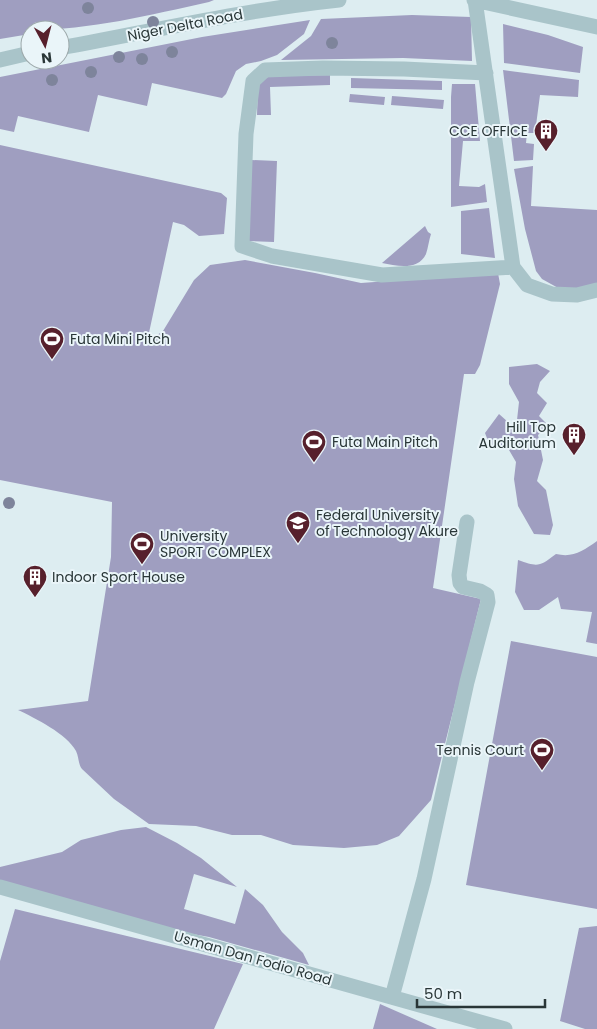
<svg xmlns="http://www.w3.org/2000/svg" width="597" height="1029" font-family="Poppins,sans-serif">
<rect width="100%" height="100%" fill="#ddedf1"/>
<path fill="#9f9ec0" d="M0,0H214L209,2C150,15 90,30 30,30V34L0,39Z
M412,15L471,17L472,61L403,58L281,60L311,36L321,19Z
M310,20L304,34L277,55L261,61L246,64L236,71L226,94L222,98L152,83L147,106L98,95L89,132L18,116L14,132L0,129V77L202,37Z
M503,24L548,35L583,47L580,73L504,63Z
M503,70L579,80L578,97L540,95L535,133H527L526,143L534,144L533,160L514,161Z
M330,75V85L270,87L271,115H257L258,83L261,79L272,76Z
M351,78L442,81V90L351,88Z
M452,84H475L480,141H463L459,186L479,187L485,184L487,202L451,207V97Z
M350,94L385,97L384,105L349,102Z
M392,96L444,100L443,109L391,105Z
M0,145L221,193L227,198L224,234L199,236L184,225L173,222L147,342L163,331L194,280L210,265L245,260L315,273L361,283L498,273L500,284L480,365L475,374H464L433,588L481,599L431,800L399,836L377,845L344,848L293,845L261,835H232L196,826L149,824L114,799L82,769C78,764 79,757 76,751C67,734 35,718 18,710L88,701L111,557L112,502L0,480Z
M251,160L277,161L274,242L248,241Z
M533,166L531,206L597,210V287L560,289L542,279L536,271L525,229L514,169Z
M489,208L495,258L461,254V211Z
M425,226L428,232L431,234C429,240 428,248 426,254C418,271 397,266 382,263Z
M537,364L550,371L540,382L537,393L547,403L539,416L548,425L538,435L543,460L537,481L546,490L553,525L550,535L534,534L518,506L514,479L516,462L509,450L490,446L485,433L499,414L516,429L519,402L509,384V367Z
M597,541V644L586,642L592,612L561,609L558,597L539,610H524L515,592L518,560C538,567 539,567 556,554C573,558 583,551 597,541Z
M511,641L597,657V909L466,885Z
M146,827L177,843L201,858L237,887L194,874L184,909L235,924L245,889L263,905L282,932L303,953L309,965L209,937L165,929L0,880V867L62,852L81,840L121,830Z
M15,909L243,964L214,1029H0V961Z
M597,926V1029H585L560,1021L579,928Z
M380,1004L437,1029H373Z"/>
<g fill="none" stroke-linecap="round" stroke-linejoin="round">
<path stroke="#a9c4c9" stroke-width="15" d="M474,0L597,27
M475,0L513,267L527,285L552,294L577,295L597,290
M60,48C153,31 245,10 339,0
M0,60L30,53
M486,73L404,69L323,68L265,70L253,81L246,134L242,246L272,256L382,275L513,267
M0,887L505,1029
M392,997L424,879L467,682L488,602L487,595L480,591L463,587L460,583L459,575L467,522"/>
</g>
<g fill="#7e849b">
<circle cx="88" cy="8" r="6"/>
<circle cx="153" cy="22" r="6"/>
<circle cx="332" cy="43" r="6"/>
<circle cx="172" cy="52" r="6"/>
<circle cx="119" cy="57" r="6"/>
<circle cx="142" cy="59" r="6"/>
<circle cx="91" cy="72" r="6"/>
<circle cx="52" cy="80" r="6"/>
<circle cx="9" cy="503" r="6"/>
</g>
<defs>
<symbol id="building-pin" viewBox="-11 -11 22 30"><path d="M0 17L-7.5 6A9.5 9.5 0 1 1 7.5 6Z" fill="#57202c" stroke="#eaf5f9"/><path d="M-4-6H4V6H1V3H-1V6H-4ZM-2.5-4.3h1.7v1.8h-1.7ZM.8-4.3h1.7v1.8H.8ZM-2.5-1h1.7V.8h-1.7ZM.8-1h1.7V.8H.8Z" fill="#fff"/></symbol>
<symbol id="stadium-pin" viewBox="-11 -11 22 30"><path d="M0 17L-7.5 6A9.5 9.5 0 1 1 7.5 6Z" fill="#57202c" stroke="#eaf5f9"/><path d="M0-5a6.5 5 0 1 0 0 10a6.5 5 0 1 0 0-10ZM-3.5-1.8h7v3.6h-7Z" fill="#fff"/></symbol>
<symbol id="university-pin" viewBox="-11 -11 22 30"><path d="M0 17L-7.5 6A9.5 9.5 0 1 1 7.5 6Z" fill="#57202c" stroke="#eaf5f9"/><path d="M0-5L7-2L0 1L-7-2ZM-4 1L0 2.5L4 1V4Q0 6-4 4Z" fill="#fff"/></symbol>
</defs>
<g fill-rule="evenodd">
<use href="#building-pin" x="532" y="117" width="28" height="38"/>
<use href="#stadium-pin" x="38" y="325" width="28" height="38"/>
<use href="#building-pin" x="560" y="421" width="28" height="38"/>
<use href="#stadium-pin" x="300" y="428" width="28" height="38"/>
<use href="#university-pin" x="284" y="509" width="28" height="38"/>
<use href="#stadium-pin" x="128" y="530" width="28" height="38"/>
<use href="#building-pin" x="21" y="563" width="28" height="38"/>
<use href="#stadium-pin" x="528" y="736" width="28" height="38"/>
</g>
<g text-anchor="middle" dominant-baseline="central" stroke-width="4" stroke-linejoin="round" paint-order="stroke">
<g font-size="14" fill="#293637" stroke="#eaf5f9">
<text transform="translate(185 25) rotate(-11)">Niger Delta Road</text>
<text transform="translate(253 958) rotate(16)">Usman Dan Fodio Road</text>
</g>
<g font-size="14" fill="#293637" stroke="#eaf5f9" text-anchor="start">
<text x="528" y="131" text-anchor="end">CCE OFFICE</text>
<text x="70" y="339">Futa Mini Pitch</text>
<text x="556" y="427" text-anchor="end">Hill Top<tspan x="556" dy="16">Auditorium</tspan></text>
<text x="332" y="442">Futa Main Pitch</text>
<text x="316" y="515">Federal University<tspan x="316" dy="16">of Technology Akure</tspan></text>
<text x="160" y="536">University<tspan x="160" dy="16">SPORT COMPLEX</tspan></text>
<text x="52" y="577">Indoor Sport House</text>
<text x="524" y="750" text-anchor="end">Tennis Court</text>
</g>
</g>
<g transform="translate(45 45) rotate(173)"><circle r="24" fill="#eaf5f9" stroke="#9da9ab"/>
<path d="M0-4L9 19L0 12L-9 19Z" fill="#57202c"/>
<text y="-8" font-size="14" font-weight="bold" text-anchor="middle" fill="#293637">N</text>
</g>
<path d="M417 999v8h128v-8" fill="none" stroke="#293637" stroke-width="2.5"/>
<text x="424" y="999" font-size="15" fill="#293637" stroke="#eaf5f9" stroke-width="4" paint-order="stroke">50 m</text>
</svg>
